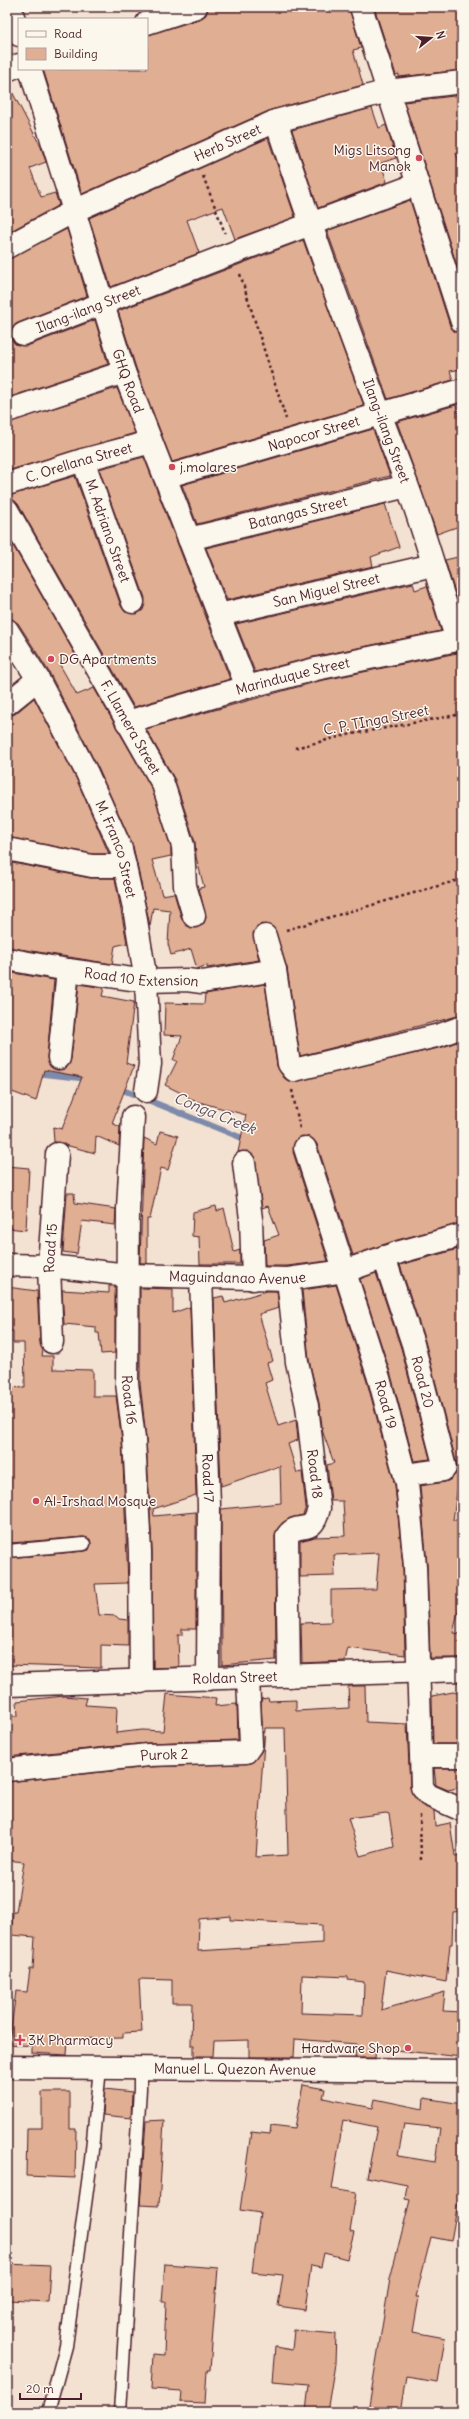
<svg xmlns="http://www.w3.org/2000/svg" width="469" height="2419" font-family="Delius,sans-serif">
<rect width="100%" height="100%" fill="#f3e1d1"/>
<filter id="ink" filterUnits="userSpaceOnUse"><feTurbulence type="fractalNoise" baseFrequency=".025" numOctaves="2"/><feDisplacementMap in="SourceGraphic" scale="8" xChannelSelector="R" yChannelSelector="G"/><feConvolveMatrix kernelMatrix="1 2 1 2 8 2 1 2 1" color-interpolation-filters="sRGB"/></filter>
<g filter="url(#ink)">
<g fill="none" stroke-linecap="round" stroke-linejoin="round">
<path stroke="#7e8aaa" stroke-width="6" d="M36,1073L89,1079
M118,1088L247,1140"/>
</g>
<path fill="#e0ae92" stroke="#4a1f2b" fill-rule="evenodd" d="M208,7H349L361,48L353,50L363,85L271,110L82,194L43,69H147V35L200,19L206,15Z
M374,7H462V70L399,77V74L396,75Z
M7,82L41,147L46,162L30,168L41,197L55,193L59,205L7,233Z
M462,95V152L456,153L462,172V281L404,102Z
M372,108L379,128L386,125L396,158L381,163L387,182L318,208L292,130Z
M268,138L295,217L235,239L223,207L187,220L199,253L111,287L89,218Z
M410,200L450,326L454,331L462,334V369L450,371L453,380L388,399L327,231Z
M67,229L87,296L18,323L11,332V338L15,344L27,346L95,320L108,364L7,398V259Z
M303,240L364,406L172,462L136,368L118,311Z
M117,388L135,433L7,471V423Z
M456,405L462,428V525L437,534L397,422Z
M373,429L390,476L197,524L182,485Z
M144,457L230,679L134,707L18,504L7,496L75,476L121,606L125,612L137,614L143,610L145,598L99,469Z
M385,504L399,547L371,557L373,566L227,600L206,548Z
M7,535L76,656L60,665L77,695L94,688L152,789L171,848V856L152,860L162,895L174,893L182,920L191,928L203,925L206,918L199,888L204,887L196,857L195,842L175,780L146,729L319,681L462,652V1015L300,1056L287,968L273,927L261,924L253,933L259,960L207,968V965L197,969L191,949L171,955L168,944L170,910L153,908L150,926L133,846L98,768L49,672L18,623L7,618Z
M462,556V615L445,560Z
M413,583L415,590L427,586L441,631L313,657L255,672L236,624Z
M34,698L76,778L109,854H93L7,837V716L15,714Z
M7,862L90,878H115L127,943L115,946L112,964L7,947Z
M7,972L54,980L47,1057L48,1063L57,1070L64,1069L71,1059L79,984L104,988L102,996L134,1002L126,1063L134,1066L112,1123L120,1127L119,1146L96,1136L95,1153L54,1142L53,1127L62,1129L82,1077L44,1070L36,1101L7,1090Z
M265,984L277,1066L284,1078L290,1082L443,1047L462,1040V1223L397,1240L353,1255L317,1144L313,1139L302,1136L296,1140L293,1152L328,1261L287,1266H265L264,1240L279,1235L268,1206L262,1208L254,1156L248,1151L238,1152L246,1115L188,1099L189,1097L165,1085L177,1061L173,1060L182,1036L164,1035L165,1003L204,1004L205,994Z
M160,1131L178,1136L168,1170L161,1168L150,1219H147V1263H140L144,1138L157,1144Z
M7,1166L29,1168L26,1230L7,1228Z
M67,1193H74L75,1203L116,1209L115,1225L82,1221L77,1254L63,1252Z
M216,1206L217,1211L224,1208L234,1252L240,1250V1264H200L199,1237L192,1236L193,1212Z
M462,1248V1484L458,1485L453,1520H462V1596L453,1633L462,1634V1658H430L427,1565L420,1486L445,1482L451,1479L457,1472V1465L425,1341L400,1265Z
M376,1273L401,1348L430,1459L414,1461L391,1375L360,1279Z
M336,1285L367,1382L395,1485L403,1567L405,1655L348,1648L345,1661L302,1663L301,1623L331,1622V1590L376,1589L379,1553L334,1555L335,1576L300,1577V1541L314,1537L345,1536L343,1501H331L327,1465L334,1463L323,1433L319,1403L309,1360L302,1290Z
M109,1286H115V1353L101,1354L99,1333H96V1327L64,1324L62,1290L109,1293Z
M7,1287L37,1291L40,1342L43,1350L42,1356H53V1369L93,1370V1396H116L122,1440L128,1583L95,1584L99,1615L116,1616L119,1619L128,1620V1646L101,1645V1668L7,1665V1558L85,1551L89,1550L91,1544L90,1539L83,1537L10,1543L7,1387L25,1388L24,1343H13V1331H7Z
M140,1288L173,1289V1313L190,1307L196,1495L153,1509L154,1516L196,1512V1629H182V1635H178L179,1667L153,1668L152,1550L146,1438L140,1382Z
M267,1291H277L279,1308L259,1314L273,1361L267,1363L272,1380L265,1383L278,1426L296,1420L298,1440L288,1444L297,1473L302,1472L306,1507L303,1515L290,1518L282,1523L275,1536L276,1660L222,1665L221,1509L281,1503L280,1466L221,1486L214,1298L223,1296L225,1303Z
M348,1686H365L366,1722L407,1724L410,1787L412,1794L423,1806L434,1811L435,1826L450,1823L455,1856L462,1855V1911L453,1912L452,1944H450L446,1982L386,1970L381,2010L445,1992L443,2011L462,2012V2057L376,2048L375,2058H355L356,2044L295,2039L294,2057H249V2040L214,2041L213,2056H194V2045H191L192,2003H172V1980L139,1979L142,2032L123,2033V2038L68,2039L67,2055L32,2053V2046L9,2044L16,1991L27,1992L30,1969H33L35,1937L11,1935L13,1912H16L24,1862L7,1860V1782L149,1767L252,1763L261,1752L263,1745L261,1699L268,1698L269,1701L296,1700V1711L349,1708ZM265,1728H285L288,1855L256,1857ZM386,1813L389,1814L394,1847L360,1856L348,1818ZM231,1916V1920L322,1925V1943L198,1951L199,1919ZM302,1975L348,1977V1980L364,1982L363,2015L301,2013Z
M453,1692L462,1694V1744H433L432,1696Z
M167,1694L216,1698L215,1706L237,1704L238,1740L147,1743L7,1757V1716H18L17,1701L64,1696L87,1698L85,1705L117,1707L116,1733L142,1730L163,1731Z
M434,1768H462V1787L448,1790L436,1785Z
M303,2085L325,2089L323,2098L373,2108L375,2099L423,2109L424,2098L462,2104V2180L451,2241L431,2237L416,2297H419L413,2332L445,2338L438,2382L406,2377L400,2412H368L390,2279L410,2200L405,2199L407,2185L367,2177L377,2127L343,2120L332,2189L356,2193L350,2231L354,2232L347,2259L324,2253L321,2267L311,2265L305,2310L278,2306L283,2275L252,2272L260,2213L240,2210L251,2132L270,2134L271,2125L295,2128ZM404,2124L440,2128L435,2162L398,2156Z
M105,2089L132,2092L131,2118L103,2115Z
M42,2092H70V2129H76L75,2178L26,2176L27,2128H42Z
M164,2120L159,2206L140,2205L146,2121Z
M7,2264L50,2266L48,2302L7,2300Z
M165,2264L218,2268L210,2370H207L205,2403L181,2402L182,2391L151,2389L153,2354L164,2355L166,2302H162Z
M294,2330L336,2334L335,2363L327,2412H306L309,2384L272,2381L275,2347L292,2350Z"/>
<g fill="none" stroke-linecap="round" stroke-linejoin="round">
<defs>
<path id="lane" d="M7,1551L84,1544
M48,2412L66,2346L91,2160L100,2068
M120,2412L140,2089V2068"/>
<g id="street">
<path d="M10,7L19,35"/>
<path d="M147,23L196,7"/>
<path id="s1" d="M30,69L124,372L247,687"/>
<path d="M7,70L19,65"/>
<path id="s2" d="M276,121C316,244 361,364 407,485C426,536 440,588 457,640"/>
<path id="s3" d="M7,247L74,211L276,121L388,91L462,82"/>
<path id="s4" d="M23,334L233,253L418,184"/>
<path d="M7,411L124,372"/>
<path id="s5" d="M83,460L133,602"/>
<path id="s6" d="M165,477L462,390"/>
<path id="s7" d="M7,484L83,460L151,442"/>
<path id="s8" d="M7,510L163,784L183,846L185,886L194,916"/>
<path id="s9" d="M189,539L407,486"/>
<path id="s10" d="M219,615L433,565"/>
<path id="s11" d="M7,630L38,679L87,773L121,849L134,908L146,981L150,1064L146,1091"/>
<path d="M7,704L38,679"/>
<path id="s12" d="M127,722L247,687L316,669L462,639"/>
<path d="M7,849L92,866H125"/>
<path d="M265,936L275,970L289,1064L294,1070L440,1035L462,1027"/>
<path id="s13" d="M7,959L68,970L146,981L187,980L202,982L275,970"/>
<path d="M59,1058L68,970"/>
<path id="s14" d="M133,1117L128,1209L127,1383L134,1439L140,1551L141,1682"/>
<path id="s15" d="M305,1148L379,1378L407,1483L415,1566L422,1787L428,1795L462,1810"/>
<path d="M244,1163L251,1219L253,1279"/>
<path id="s16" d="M384,1257L413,1344L445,1468L443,1470L405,1475"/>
<path id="s17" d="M7,1265L49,1266L128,1275L288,1279L345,1271L400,1252L462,1235"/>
<path id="s18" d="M201,1277L209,1505L208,1679"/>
<path id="s19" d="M288,1279L297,1362L307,1406L319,1508C312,1539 299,1519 287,1536L289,1676"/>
<path id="s20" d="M52,1342L49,1266L57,1154"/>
<path id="s21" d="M7,1685L462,1670"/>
<path d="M422,1756H462"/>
<path id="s22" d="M7,1770L148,1755L246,1752L251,1745L248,1678"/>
</g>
<g id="secondary">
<path d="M361,7L462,322"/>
<path id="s23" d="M7,2067L462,2071"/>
</g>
</defs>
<use href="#lane" stroke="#4a1f2b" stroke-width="15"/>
<use href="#street" stroke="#4a1f2b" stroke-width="25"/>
<use href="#secondary" stroke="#4a1f2b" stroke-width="25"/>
<path stroke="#4a1f2b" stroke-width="2.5" stroke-dasharray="3 3" stroke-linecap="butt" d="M203,176L225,233
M240,274L286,419
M295,748L347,735L462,714
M286,930L462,879
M292,1090L300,1129
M420,1815L421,1862"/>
<use href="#lane" stroke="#fbf7ec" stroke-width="12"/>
<use href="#street" stroke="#fbf7ec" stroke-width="22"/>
<use href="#secondary" stroke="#fbf7ec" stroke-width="22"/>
</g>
</g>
<g fill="#d1495b" stroke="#fbf7ec" stroke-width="1.5">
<circle cx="419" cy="158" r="4"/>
<circle cx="172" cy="467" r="4"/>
<circle cx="51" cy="659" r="4"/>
<circle cx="36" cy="1501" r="4"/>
<path d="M18 2034h4v4h4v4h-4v4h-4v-4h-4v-4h4z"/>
<circle cx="408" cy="2048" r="4"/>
</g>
<g text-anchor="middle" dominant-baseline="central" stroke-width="3" stroke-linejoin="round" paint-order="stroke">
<g font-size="14" fill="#4a1f2b" stroke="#fbf7ec">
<text stroke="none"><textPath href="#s3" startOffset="244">Herb Street</textPath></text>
<text stroke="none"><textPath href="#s4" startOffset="70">Ilang-ilang Street</textPath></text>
<text stroke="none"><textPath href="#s1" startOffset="327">GHQ Road</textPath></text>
<text stroke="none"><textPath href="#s2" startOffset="329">Ilang-ilang Street</textPath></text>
<text stroke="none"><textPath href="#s6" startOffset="155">Napocor Street</textPath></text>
<text stroke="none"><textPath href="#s7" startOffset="75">C. Orellana Street</textPath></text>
<text stroke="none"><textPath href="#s9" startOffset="112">Batangas Street</textPath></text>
<text stroke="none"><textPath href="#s5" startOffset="75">M. Adriano Street</textPath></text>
<text stroke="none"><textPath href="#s10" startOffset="110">San Miguel Street</textPath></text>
<text stroke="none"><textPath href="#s12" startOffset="172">Marinduque Street</textPath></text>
<text transform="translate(376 720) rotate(-11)">C. P. TInga Street</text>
<text stroke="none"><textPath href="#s8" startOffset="250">F. Llamera Street</textPath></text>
<text stroke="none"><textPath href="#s11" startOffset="246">M. Franco Street</textPath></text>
<text stroke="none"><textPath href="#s13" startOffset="136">Road 10 Extension</textPath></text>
<text stroke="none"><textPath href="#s20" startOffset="94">Road 15</textPath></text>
<text stroke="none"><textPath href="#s17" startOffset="231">Maguindanao Avenue</textPath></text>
<text stroke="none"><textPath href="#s16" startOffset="131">Road 20</textPath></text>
<text stroke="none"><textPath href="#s14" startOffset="283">Road 16</textPath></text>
<text stroke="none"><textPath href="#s15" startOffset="269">Road 19</textPath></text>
<text stroke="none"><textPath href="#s19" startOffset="197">Road 18</textPath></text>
<text stroke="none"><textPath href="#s18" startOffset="201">Road 17</textPath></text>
<text stroke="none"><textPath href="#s21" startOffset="228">Roldan Street</textPath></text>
<text stroke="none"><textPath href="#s22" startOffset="158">Purok 2</textPath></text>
<text stroke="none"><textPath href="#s23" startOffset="228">Manuel L. Quezon Avenue</textPath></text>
</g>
<g font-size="14" fill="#4a1f2b" stroke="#fbf7ec" text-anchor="start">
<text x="411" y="150" text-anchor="end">Migs Litsong<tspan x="411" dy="16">Manok</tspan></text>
<text x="180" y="467">j.molares</text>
<text x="59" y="659">DG Apartments</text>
<text x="44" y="1501">Al-Irshad Mosque</text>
<text x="28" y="2040">3K Pharmacy</text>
<text x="400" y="2048" text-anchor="end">Hardware Shop</text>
</g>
<g font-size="15" font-style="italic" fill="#604c60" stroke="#fbf7ec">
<text transform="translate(215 1113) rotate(22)">Conga Creek</text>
</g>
</g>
<rect width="469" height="2419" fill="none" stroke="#fbf7ec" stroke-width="24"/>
<rect x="12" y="12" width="445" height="2395" fill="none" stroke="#4a1f2b" stroke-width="1.5" filter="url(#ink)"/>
<rect x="18" y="18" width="130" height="52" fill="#fbf7ec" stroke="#b4a19f"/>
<rect x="26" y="31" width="20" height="6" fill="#fbf7ec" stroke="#b4a19f"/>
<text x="54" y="38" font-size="12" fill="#4a1f2b">Road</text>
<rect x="26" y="48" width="20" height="12" fill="#e0ae92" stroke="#b4a19f"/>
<text x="54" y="58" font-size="12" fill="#4a1f2b">Building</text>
<g transform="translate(431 38) rotate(73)" stroke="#fbf7ec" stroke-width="3" paint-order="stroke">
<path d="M0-3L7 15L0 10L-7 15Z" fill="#4a1f2b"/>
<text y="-6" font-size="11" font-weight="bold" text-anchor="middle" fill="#4a1f2b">N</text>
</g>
<path d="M20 2393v6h61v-6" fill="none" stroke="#4a1f2b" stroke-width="2"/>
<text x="26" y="2393" font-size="12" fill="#4a1f2b" stroke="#fbf7ec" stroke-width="3" paint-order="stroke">20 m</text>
</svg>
